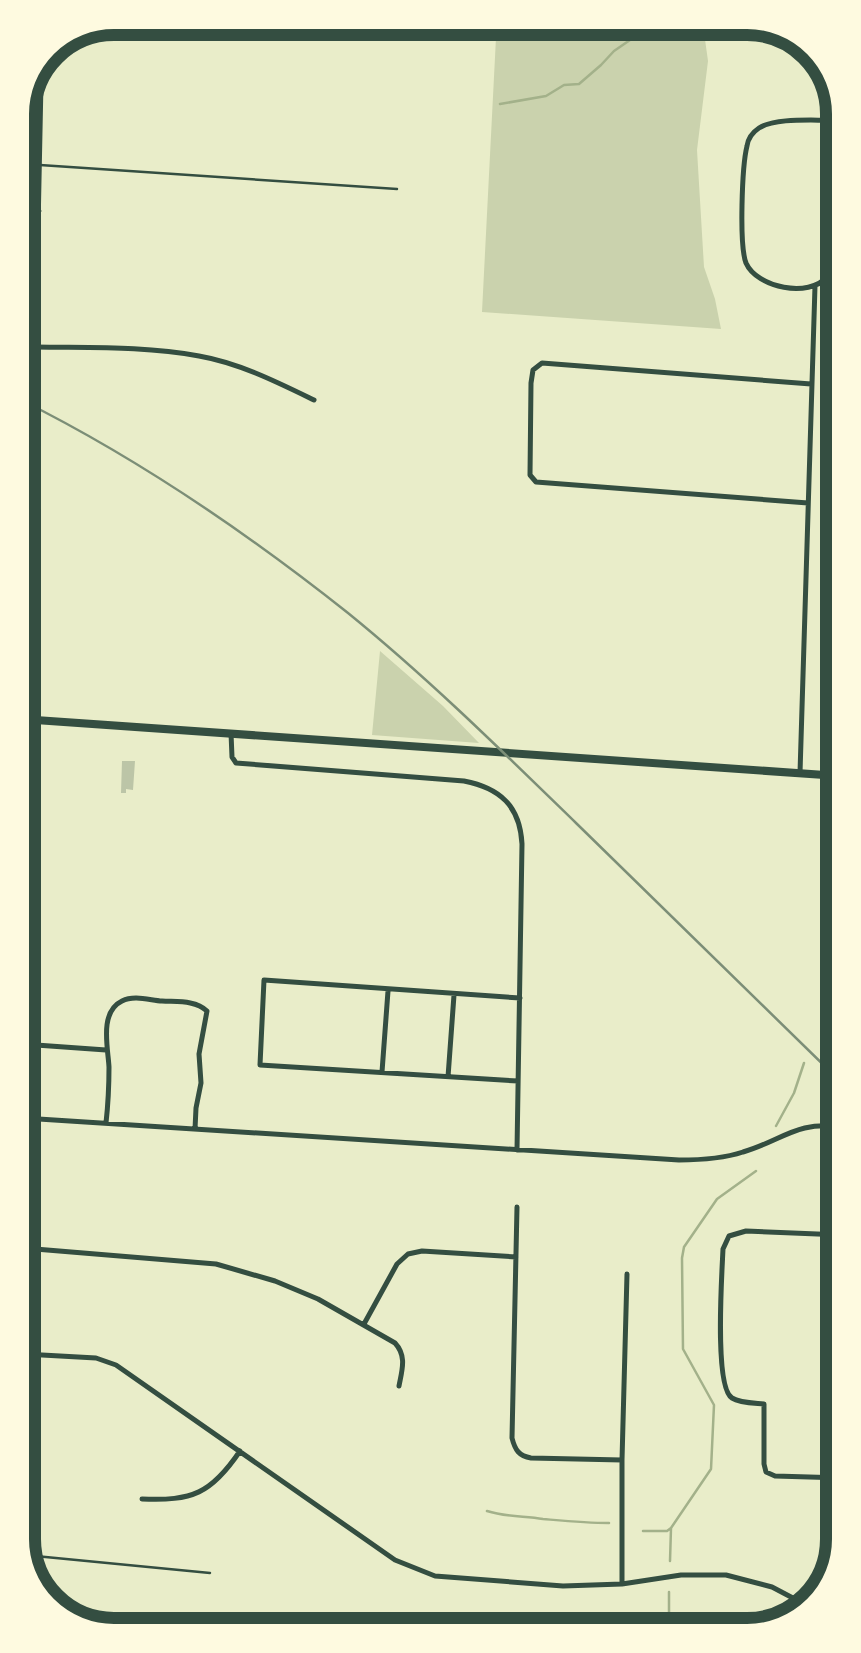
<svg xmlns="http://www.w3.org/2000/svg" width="861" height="1653" font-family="Jost,sans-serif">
<rect width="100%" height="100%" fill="#e9edc9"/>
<path fill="#cad2ad" d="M497,18H702L708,61L697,150L704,267L715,299L721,329L482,312Z
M380,651L443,706L479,743L372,735Z"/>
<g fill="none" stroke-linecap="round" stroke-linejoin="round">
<path stroke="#a3b18a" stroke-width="2.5" d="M500,104L546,96L564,85L579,84L601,65L614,51L662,18
M822,1044L833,1034L841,1017
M776,1126L794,1093L804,1063
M487,1511C506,1517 523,1516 543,1519C566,1521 586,1523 609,1523
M643,1531H667L671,1528
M670,1561L671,1528L711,1469L714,1405L683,1349L682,1258L684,1247L717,1199L756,1171
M669,1629V1592"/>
</g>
<path fill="#bcc5a7" d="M122,761H135L133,790L126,789V793H121Z"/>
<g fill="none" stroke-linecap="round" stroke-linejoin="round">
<path stroke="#344e41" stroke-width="2.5" d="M40,165L397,189
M25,1555L210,1573"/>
<path stroke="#344e41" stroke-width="5" d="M718,38C749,27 778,34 809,42
M833,73L836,93
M836,120C816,121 776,117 759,128C753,132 748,139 747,146C742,166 739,245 746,263C757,288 809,298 827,277C836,266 836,252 837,240
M18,210L39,211
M827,278L837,282
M36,347C90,348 145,346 199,356C239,363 277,382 314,400
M808,503L536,482L530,475L531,383L533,370L542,363L811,384
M231,733L232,757L236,763L464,781C500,788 520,806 522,844L517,1150
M800,773L815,286
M22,1044L106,1050
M382,1072L388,991
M448,1077L454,995
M518,1081L260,1065L264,980L520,998
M23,1118L679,1160C701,1160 722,1159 743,1152C781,1141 798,1120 841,1127
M106,1123C108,1105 109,1086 109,1067C108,1048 99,1012 122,1001C134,995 149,1000 162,1001C178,1002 195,1000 207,1011L199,1054L201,1083L196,1108L195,1129
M517,1207L512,1438C515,1450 519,1456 531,1458L622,1460
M842,1235L746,1231L729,1236L723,1249C722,1273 714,1387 732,1398C740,1403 754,1403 764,1404V1464L766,1472L775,1476L843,1478
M23,1248L216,1264L275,1281L318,1299L395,1343C407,1356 402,1370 399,1386
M364,1324L397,1264L408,1254L422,1251L516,1257
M24,1354L96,1358L116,1365L395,1560L435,1576L563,1586L622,1584L681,1575H726L772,1587L810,1607
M142,1499C192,1501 211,1494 240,1451
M622,1584V1460L627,1274
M808,1605L834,1572"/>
<path stroke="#344e41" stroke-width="6" d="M20,497L33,498
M22,983L41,58"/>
<path stroke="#344e41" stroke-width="8" d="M21,719L839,776"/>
<path stroke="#7c8e77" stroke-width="2.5" d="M19,399C136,457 246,532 348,613C428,678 502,751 576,823C664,909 752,996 841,1082"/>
</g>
<path d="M0 0H861V1653H0ZM114 35H747A79 79 0 0 1 826 114V1539A79 79 0 0 1 747 1618H114A79 79 0 0 1 35 1539V114A79 79 0 0 1 114 35Z" fill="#fefae0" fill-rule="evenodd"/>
<path fill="none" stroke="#344e41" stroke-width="12" d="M114 35H747A79 79 0 0 1 826 114V1539A79 79 0 0 1 747 1618H114A79 79 0 0 1 35 1539V114A79 79 0 0 1 114 35Z"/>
</svg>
